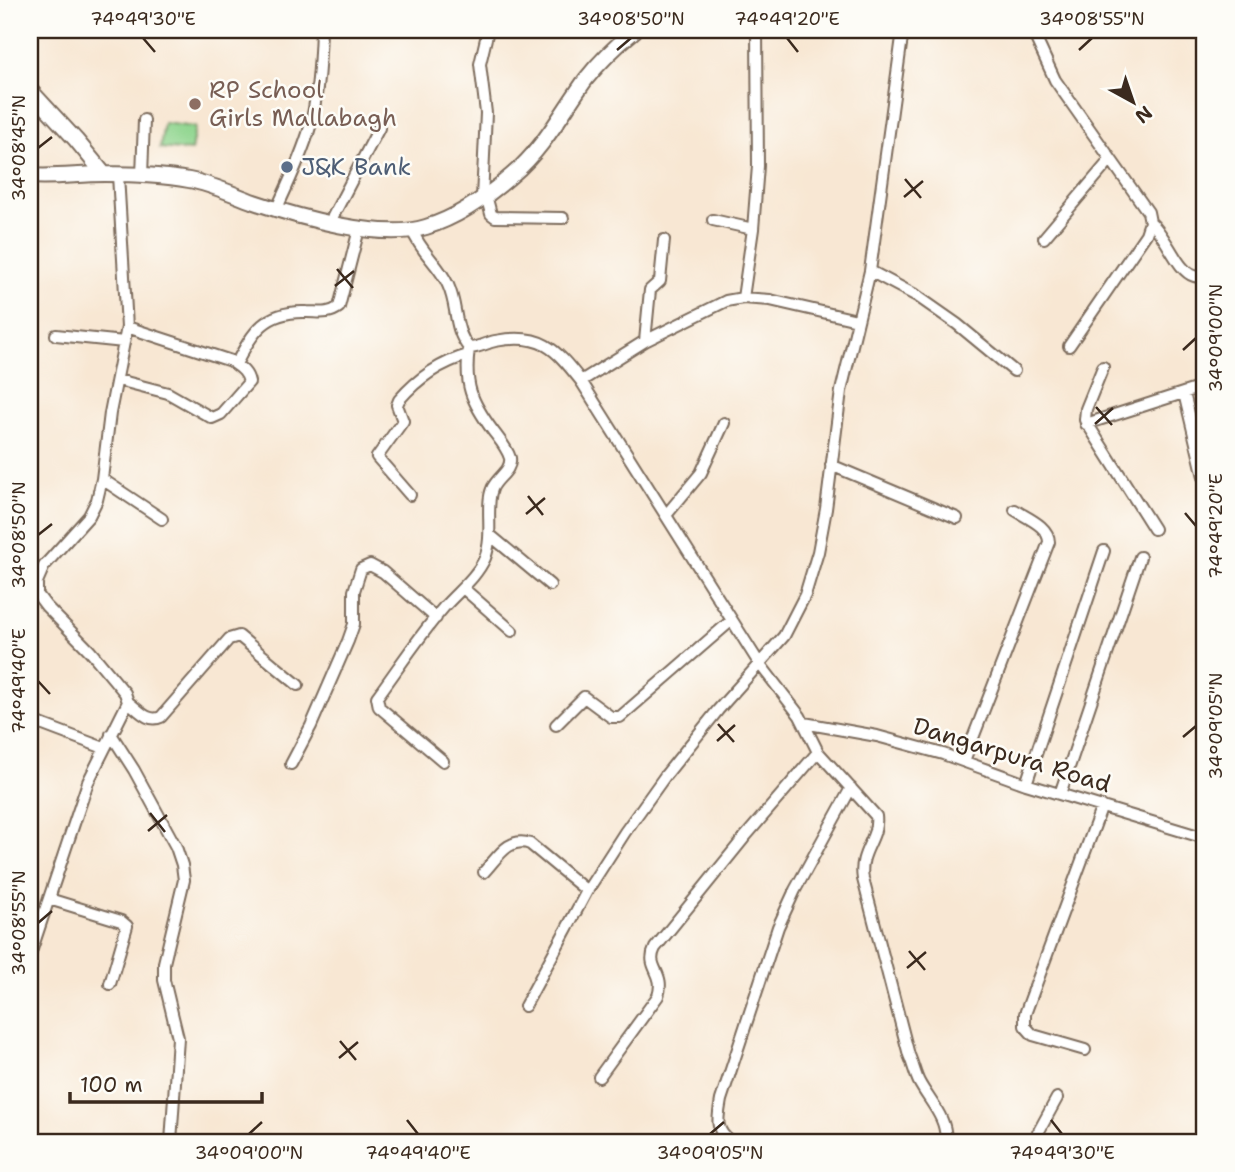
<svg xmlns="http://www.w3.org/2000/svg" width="1235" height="1172" font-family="'Shantell Sans',sans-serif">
<rect width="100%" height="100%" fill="#fdfcf7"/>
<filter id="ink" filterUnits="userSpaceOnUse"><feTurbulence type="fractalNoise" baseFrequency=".0143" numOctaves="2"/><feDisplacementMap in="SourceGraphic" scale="14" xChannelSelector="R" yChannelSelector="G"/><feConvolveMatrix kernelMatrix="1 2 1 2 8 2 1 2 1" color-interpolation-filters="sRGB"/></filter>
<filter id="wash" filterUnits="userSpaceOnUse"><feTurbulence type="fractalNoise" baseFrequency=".00686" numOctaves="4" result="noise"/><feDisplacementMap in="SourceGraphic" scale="28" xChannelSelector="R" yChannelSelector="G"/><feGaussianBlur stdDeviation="1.57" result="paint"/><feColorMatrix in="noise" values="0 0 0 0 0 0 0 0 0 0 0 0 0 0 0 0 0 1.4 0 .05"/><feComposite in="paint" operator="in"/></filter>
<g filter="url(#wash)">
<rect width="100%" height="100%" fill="#f8e7d3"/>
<path fill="#91d690" stroke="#668057" stroke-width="2" d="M164,123L195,127L191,151L160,148Z"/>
</g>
<g filter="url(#ink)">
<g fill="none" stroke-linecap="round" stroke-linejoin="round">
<defs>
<path id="minor" d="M1032,30L1055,80L1148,212L1150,222L1146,234L1069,346
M142,176L144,120
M486,195L491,214L495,217L563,218
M482,198L486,113L480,64L488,30
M277,208C289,182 302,155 310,127C318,97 320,62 321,30
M713,220L753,229
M330,222L379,128
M1150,222C1166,234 1177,271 1194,276C1197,277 1201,276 1205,277
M412,230C421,253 439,264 448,285C458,306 453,329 469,348C478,348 486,343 495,341C541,332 555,348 581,381L759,663L800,716L818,752L876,816C879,840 858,851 863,879L909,1055C913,1064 915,1074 919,1082C929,1101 949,1120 945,1142
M1044,238L1110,160
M870,271L917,296L957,324L1014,371
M743,298L753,229L758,166L757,30
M56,335L124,342
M645,341L650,290L660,281L664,240
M236,364C253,332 265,310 307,312C319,312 328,315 339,307L359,229
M1103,367L1086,409L1085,420L1154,529
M118,380L168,393L212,418L221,414L249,382C247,371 239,367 231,361L127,327
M581,381L645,341L726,301L743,298L770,300L857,320
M1184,393L1205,481
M1086,424L1205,386
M831,465L957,518
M102,479L162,519
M410,495L377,457L403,421L397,405L399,400C418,378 439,363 468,355
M667,514L701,473L724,423
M490,535L550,585
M463,588L512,631
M128,702C139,710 148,723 161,717L229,639L239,636L298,685
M30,720L104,748
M804,723L877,736L943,754L1026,784L1205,838
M556,725L584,697L611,717H620L732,620
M111,734L134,770L176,847L182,865L184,880L164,963V980L178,1038L171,1142
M443,761L379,707L377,697C399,667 420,635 444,607C458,591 476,578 485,558C494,535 485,506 492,489C496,478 512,471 510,458C507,448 499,439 493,431C471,401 464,385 469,348
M964,761L1049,542C1049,526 1027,518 1015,510
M291,764L311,726L348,641L354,624V591L361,569L370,565L383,572L436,618
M1026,784L1104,551
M1060,794L1140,557
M484,872C498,857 509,836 530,844L587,891
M49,899L121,921L127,926L110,984
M30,955L88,782L128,702L125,693L90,651L46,606L37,594V582L44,566L89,516L97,500L102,479L110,413L127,327L118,175
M525,1006L587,891L625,832L665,776L718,710L784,636L805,595L818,552L826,509L841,391L870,271L903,30
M1085,1050L1033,1035L1025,1026V1014L1102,806
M599,1077L658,996C666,972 645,968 655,948L744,838L818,752
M946,1138L961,1142
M731,1142C714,1130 718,1118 721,1100L778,927L795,890L851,788
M1033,1142L1057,1098"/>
<path id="tertiary" d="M30,90L76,140L104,174
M30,176C55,178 79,174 104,174C131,174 162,175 189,180C212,184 232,194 254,202C298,217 381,241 426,227C456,218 488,196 512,175C544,148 562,112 586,79C601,60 617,45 635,30"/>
</defs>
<use href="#minor" stroke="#7d6c5d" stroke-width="14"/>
<use href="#tertiary" stroke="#7d6c5d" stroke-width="18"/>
<use href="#minor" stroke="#fff" stroke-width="10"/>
<use href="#tertiary" stroke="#fff" stroke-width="14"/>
</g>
</g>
<path fill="none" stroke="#3b2a1e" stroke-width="2.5" d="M143,38L155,52M787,38L798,52M617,50L631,38M1079,50L1092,38M38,148L52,137M905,179L921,198M904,197L923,181M337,269L353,288M335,286L354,271M1183,350L1196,338M1096,407L1112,425M1095,424L1113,408M528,496L543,515M1185,513L1196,526M526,514L545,498M38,535L52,524M38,681L50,694M718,724L734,742M1183,737L1196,726M717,741L735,725M150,813L165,832M148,831L167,815M38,923L52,911M909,951L925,970M907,968L926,952M340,1041L356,1060M339,1058L358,1042M407,1120L418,1134M1051,1120L1062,1134M249,1134L262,1122M710,1134L724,1122"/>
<circle fill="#8d6e63" stroke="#fdfcf7" stroke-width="2.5" cx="195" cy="104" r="7"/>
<circle fill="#5c6f8a" stroke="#fdfcf7" stroke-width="2.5" cx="287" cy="167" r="7"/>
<g text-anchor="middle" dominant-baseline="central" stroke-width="5" stroke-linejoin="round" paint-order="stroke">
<g font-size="24" fill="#785e54" stroke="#fdfcf7" text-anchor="start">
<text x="209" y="90">RP School<tspan x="209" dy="28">Girls Mallabagh</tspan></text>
</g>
<g font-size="24" fill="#4e5e75" stroke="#fdfcf7" text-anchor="start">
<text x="301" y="167">J&amp;K Bank</text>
</g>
<g font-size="24" fill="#3b2a1e" stroke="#fdfcf7">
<text transform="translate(1012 755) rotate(17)">Dangarpura Road</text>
</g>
</g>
<rect width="1235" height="1172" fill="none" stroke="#fdfcf7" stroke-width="77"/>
<g transform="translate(1133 102) rotate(140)" stroke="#fdfcf7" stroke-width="5" paint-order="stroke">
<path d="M0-5L12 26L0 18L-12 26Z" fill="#3b2a1e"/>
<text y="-10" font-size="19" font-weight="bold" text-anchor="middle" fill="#3b2a1e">N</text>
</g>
<path d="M70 1092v10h192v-10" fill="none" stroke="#3b2a1e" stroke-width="3.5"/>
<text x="80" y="1092" font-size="21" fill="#3b2a1e" stroke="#fdfcf7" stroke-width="5" paint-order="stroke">100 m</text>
<rect x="38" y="38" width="1158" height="1096" fill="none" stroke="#3b2a1e" stroke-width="2.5"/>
<g font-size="18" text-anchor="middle" fill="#3b2a1e">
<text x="143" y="25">74°49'30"E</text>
<text x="631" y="25">34°08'50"N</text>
<text x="787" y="25">74°49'20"E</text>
<text x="1092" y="25">34°08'55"N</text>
<text transform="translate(19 148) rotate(-90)" y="6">34°08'45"N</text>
<text transform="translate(1216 338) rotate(-90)" y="6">34°09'00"N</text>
<text transform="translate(1216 526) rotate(-90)" y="6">74°49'20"E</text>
<text transform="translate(19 535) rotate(-90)" y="6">34°08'50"N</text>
<text transform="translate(19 681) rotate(-90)" y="6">74°49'40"E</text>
<text transform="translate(1216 726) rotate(-90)" y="6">34°09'05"N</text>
<text transform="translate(19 923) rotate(-90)" y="6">34°08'55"N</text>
<text x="249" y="1159">34°09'00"N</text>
<text x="418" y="1159">74°49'40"E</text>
<text x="710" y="1159">34°09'05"N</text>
<text x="1062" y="1159">74°49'30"E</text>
</g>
</svg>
